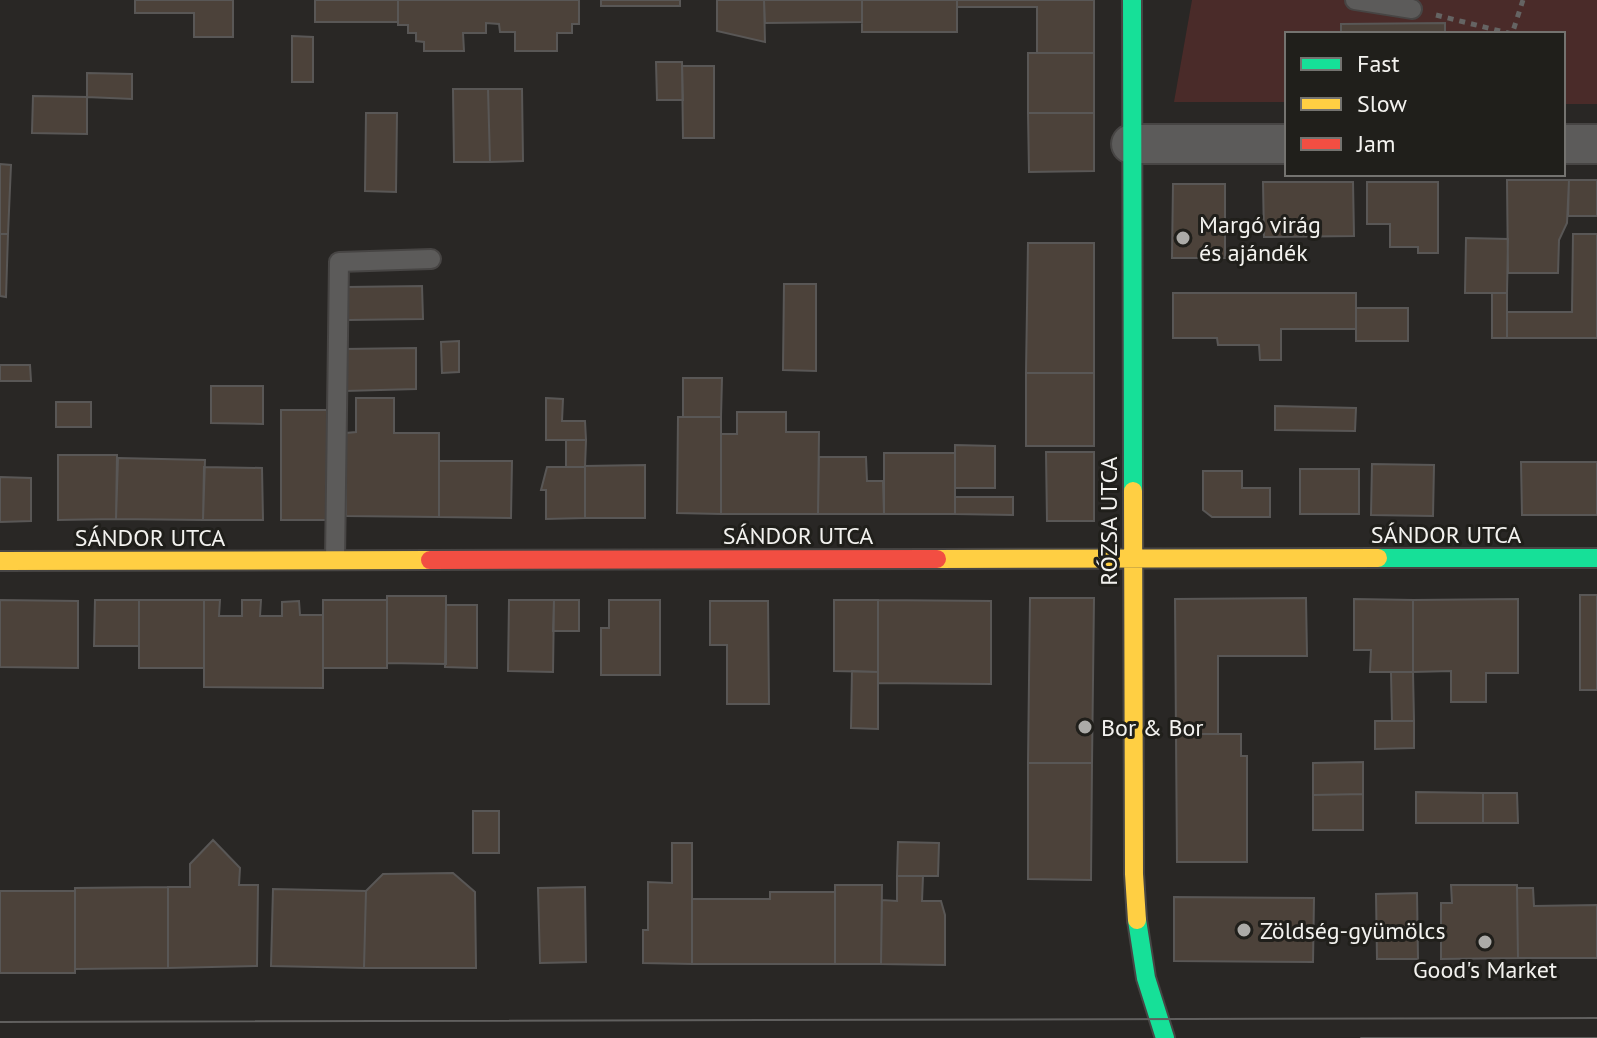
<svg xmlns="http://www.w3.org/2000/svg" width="1597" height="1038" font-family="'PT Sans',sans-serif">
<rect width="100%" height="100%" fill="#292725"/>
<path fill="#4a2b29" d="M1192,0H1597V104H1563V34H1287V102H1174Z"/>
<path fill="#4c423a" stroke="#595756" stroke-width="2" d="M135,0H233V37H194V13H135Z
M315,0H398V22H315Z
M398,0H579V24H572V33H557V51H515V32H500L499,24L486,23V33H463L464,51H424V42L416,41V33H408V25H398Z
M601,0H680V6H601Z
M717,0H764L765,42L717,31Z
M764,0H862V22L765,23Z
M862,0H957V32H862Z
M957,0H1094V53H1037V7H957Z
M1445,23V34H1341V24Z
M292,36L313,37V82H292Z
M1028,53H1094V113H1028Z
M656,62H682L683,100H657Z
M682,66H714V138H683Z
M87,73L132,74V99L87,97Z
M453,89H488L490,162H454Z
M488,89H522L523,161L490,162Z
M33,96L87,97V134L32,133Z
M366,113H397L396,192L365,191Z
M1028,113H1094V171L1029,172Z
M0,164L11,165L8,234H0Z
M1507,180H1569L1567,223L1559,240L1558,273H1508Z
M1569,180H1597V216H1568Z
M1263,182H1353L1354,236L1264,237Z
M1367,182H1438V253H1418V247H1390V224H1367Z
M1173,184H1225V258H1172Z
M0,234H8L6,297L0,296Z
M1573,234H1597V338H1507V312H1572Z
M1466,238L1508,239L1507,293H1465Z
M1028,243H1094V373H1026Z
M784,284H816V371L783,370Z
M422,286L423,319L348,320L347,287Z
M1173,293H1356V329H1281V360H1260L1259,345H1218L1217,338H1173Z
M1492,293H1507V338H1492Z
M1356,308H1408V341H1356Z
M459,341V372L442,373L441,342Z
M416,348V389L345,391L344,349Z
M0,365H30L31,381H0Z
M1026,373H1094V446H1026Z
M683,378H722L721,417H683Z
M211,386H263V424L211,423Z
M356,398H394V433H439V517L346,516V433L356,432Z
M546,398L563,399L562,421H585L586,440H546Z
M56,402H91V427H56Z
M1275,406L1356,408L1355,431L1275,430Z
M281,410H327V520H281Z
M737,412H786V432H819L818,514H721V434H737Z
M678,417H721V514L677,513Z
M566,440H586L585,467H566Z
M955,445L995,446V488H955Z
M1046,452H1094V521H1047Z
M884,453H955V514H884Z
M58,455H117L116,519L58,520Z
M819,457H866L867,481H883L884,514H818Z
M118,458L205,460L203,520L116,519Z
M439,461H512L511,518L439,517Z
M1521,462H1597V515H1522Z
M1372,464L1434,465L1433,516L1371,515Z
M645,465V518H585V466Z
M204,467L262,468L263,520H203Z
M547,467H585V518L546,519V490H541Z
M1300,469H1359V514H1300Z
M1203,471H1242V488H1270V517H1212L1203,510Z
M0,477L31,478V521L0,522Z
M955,497H1013V515L955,514Z
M1580,595H1597V690H1580Z
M387,596H446V664L387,663Z
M1030,598H1094L1092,763H1028Z
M1306,598L1307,656H1218V734H1176L1175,599Z
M1354,599L1413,600V672H1370L1371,650H1354Z
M1518,599V673H1486V702H1451V671L1413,672V600Z
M0,600L78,601V668L0,667Z
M95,600H139V646H94Z
M139,600H204V668H139Z
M204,600H220L219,616H242V600H261L260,616H282V602L299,601L300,615H323V688L204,687Z
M323,600H387V668H323Z
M509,600H554L553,672L508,671Z
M554,600H579V631H553Z
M609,600H660V675H601V628H609Z
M834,600H878V672L834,671Z
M878,600L991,601V684L878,683Z
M710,601H768L769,704H727V645H710Z
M446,605H477V668L445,667Z
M852,671L878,672V729L851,728Z
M1391,672H1413L1414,721H1392Z
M1375,721H1414V748L1375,749Z
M1176,734H1241V756H1247V862H1177Z
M1363,762V794L1313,795V763Z
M1028,763H1092L1091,880L1028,879Z
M1416,792L1483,793V823H1416Z
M1483,793H1517L1518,823H1483Z
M1363,794V830H1313V795Z
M473,811H499V853H473Z
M213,840L240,868L239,885H258L257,966L168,968V887H190V864Z
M898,842L939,843L938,876H897Z
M672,843H692V964L643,963V930H648V882L672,883Z
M453,873L475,892L476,968H364L366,891L383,874Z
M897,876H923L922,901H941L945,915V965L881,964L882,900L897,901Z
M835,885H882L881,964H835Z
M1451,885H1517L1518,958L1441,959V903H1452Z
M168,887V968L75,969V888Z
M585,887L586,962L540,963L538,888Z
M1517,888H1533L1534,906L1597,905V958H1518Z
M273,889L366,891L364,968L271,966Z
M0,891H75V973H0Z
M770,892H835V964H692V899H770Z
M1417,893L1418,959H1377L1376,894Z
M1174,897L1314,898L1313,962L1174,961Z"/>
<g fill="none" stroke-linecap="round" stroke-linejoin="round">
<defs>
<path id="lane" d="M1355,0L1412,9
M335,560L339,262L431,259"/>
<path id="street" d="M1131,144H1287
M1563,144H1597"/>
<path id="fast" d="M1132,0L1133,491
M1378,558H1597
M1137,920L1146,978L1165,1038"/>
<path id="slow" d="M1133,491L1134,874L1137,920
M937,559L1378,558
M0,561L430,560"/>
<path id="jam" d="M430,560L937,559"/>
</defs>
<use href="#lane" stroke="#474544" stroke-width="22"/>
<use href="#street" stroke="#474544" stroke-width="42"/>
<use href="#fast" stroke="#474544" stroke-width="22"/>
<use href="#slow" stroke="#474544" stroke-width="22"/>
<use href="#jam" stroke="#474544" stroke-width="22"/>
<path stroke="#656463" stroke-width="5" stroke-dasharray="6 6" stroke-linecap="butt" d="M1436,15L1512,34L1523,0"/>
<use href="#lane" stroke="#5c5b5a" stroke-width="18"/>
<use href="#street" stroke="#5c5b5a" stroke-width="38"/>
<use href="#fast" stroke="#16e098" stroke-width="18"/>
<use href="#slow" stroke="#ffcf43" stroke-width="18"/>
<use href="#jam" stroke="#f24e42" stroke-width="18"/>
<path stroke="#61605f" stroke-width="2" d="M0,1022L1597,1018
M1361,1038H1597"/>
</g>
<g fill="#acaba8" stroke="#201f1b" stroke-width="3">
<circle cx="1183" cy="238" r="8"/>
<circle cx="1085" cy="727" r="8"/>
<circle cx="1244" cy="930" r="8"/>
<circle cx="1485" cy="942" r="8"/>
</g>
<g text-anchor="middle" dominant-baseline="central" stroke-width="6" stroke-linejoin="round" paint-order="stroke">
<g font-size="24" fill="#f3f2ef" stroke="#201f1b" text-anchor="start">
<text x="1199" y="224">Margó virág<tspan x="1199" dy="28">és ajándék</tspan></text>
<text x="1101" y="727">Bor &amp; Bor</text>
<text x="1260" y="930">Zöldség-gyümölcs</text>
<text x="1485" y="969" text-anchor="middle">Good's Market</text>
</g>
<g font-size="24" fill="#f3f2ef" stroke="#201f1b">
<text transform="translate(1108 521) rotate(-90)">RÓZSA UTCA</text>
<text x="1446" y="534">SÁNDOR UTCA</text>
<text x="798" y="535">SÁNDOR UTCA</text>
<text x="150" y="537">SÁNDOR UTCA</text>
</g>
</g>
<rect x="1285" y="32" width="280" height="144" fill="#201f1b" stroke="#747370" stroke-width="2"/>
<rect x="1301" y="58" width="40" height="12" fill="#16e098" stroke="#747370" stroke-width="2"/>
<text x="1357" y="72" font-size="24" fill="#f3f2ef">Fast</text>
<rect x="1301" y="98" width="40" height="12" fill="#ffcf43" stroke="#747370" stroke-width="2"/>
<text x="1357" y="112" font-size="24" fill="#f3f2ef">Slow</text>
<rect x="1301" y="138" width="40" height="12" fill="#f24e42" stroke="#747370" stroke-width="2"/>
<text x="1357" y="152" font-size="24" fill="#f3f2ef">Jam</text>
</svg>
